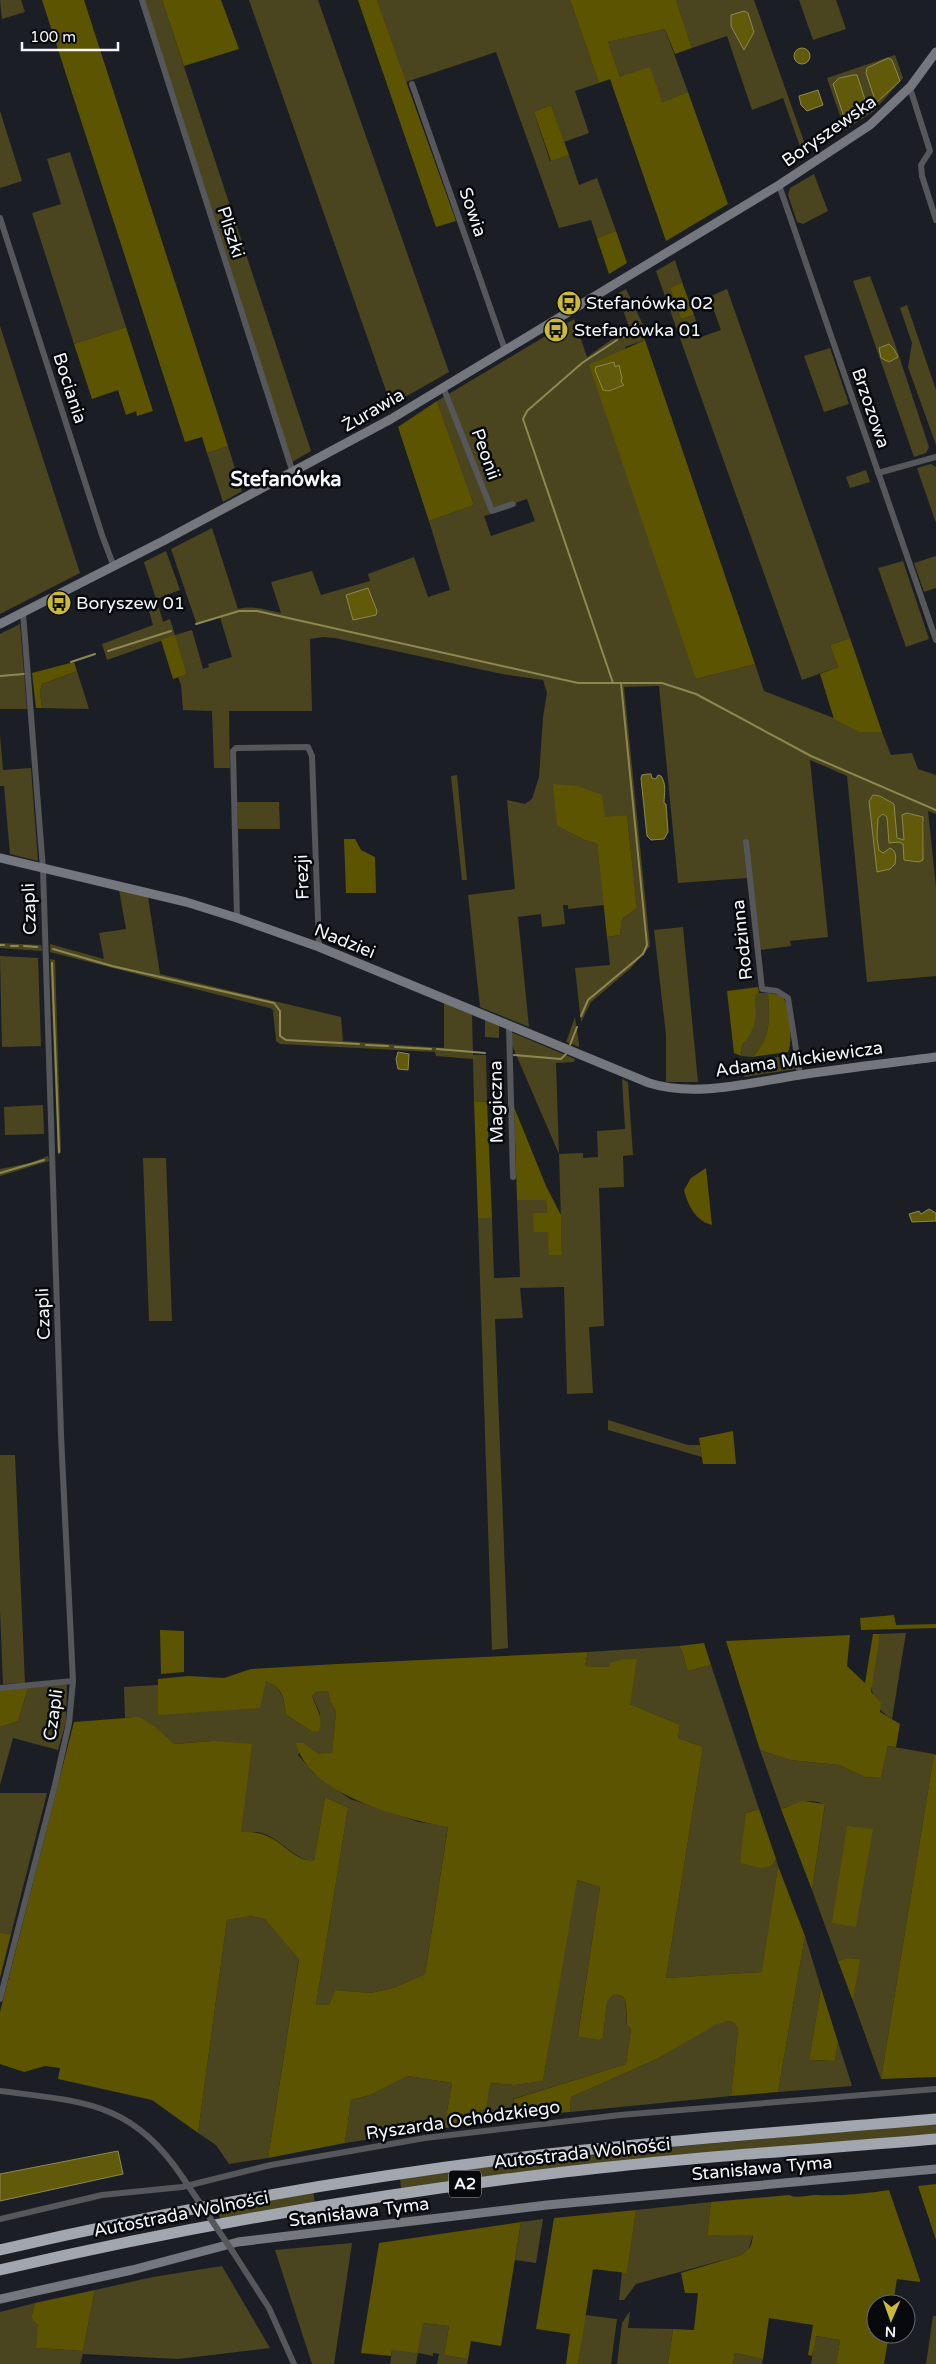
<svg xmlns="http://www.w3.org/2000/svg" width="936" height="2364" font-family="'Varela Round',sans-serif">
<rect width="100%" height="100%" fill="#1b1f25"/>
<path fill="#4a451f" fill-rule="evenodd" d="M0,0H21L25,12L2,19Z
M144,0H162L311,451L292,462Z
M249,0H318L449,372L391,405Z
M377,0H570L599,83L575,91L589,133L564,142L551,105L534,112L550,161L569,155L579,185L597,178L616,231L597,238L591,220L559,228L496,52L406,82Z
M676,0H754L807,150L803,155L783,98L752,110L727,36L692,48Z
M799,0H836L846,29L813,40Z
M665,29L688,92L662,102L620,77L608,42Z
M895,55L903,78L874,111L845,130L827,78Z
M0,111L22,181L0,188Z
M70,152L126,327L74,344L32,213L61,204L47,159Z
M814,174L828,211L803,224L797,222L788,195L790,188Z
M675,260L682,282L670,288L681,319L694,315L701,337L721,330L709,297L727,289L850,638L830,645L838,667L802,680L656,271Z
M870,276L896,347L929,447L926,453L914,457L853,281Z
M626,289L644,327L641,328L645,340L625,347L696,679L755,664L764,691L849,724L859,732H882L891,755L912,753L918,769L936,775V814L928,811L936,887V976L867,982L847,776L810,760L828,937L790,941L791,946L760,950L748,840L743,841L747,878L678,883L659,686L624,687L650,946L631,968L591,1002L581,1022L575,968L610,965L607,937L620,935L622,919L637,908L627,815L557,826L585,840L597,842L604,905L568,909V905H563L565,924L542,927L541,914L518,917L529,1027L480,1007L468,895L515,889L507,800L525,804L532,799L539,777L543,717L547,693L543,680L502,674L335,638L323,637L310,639L312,711H229L230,768H214L212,711L183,710L181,685L178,677L187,674L175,636L107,660L102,644L153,625L149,611L159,608L163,622L170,619L175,635L192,630L203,669L209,667L208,664L232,657L220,617L197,625L171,549L212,528L238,609C253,605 267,610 281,613L271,582L312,571L321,595L370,581L368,574L414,557L428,597L450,590L429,521L474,505L437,401L574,319L587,357L611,340L631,332L617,294ZM527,499L535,521L491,536L484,516L491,514L489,509L514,501L515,503ZM873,795L880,796L897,838L904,840L902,815L924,821L923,860L901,842H889L887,817L883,814L878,818L877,838L880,853H885L887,850L877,872L869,801Z
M907,305L936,390V445L908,367L912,343L900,308Z
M0,326L80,573L0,614Z
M830,348L849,404L824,412L804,356Z
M228,446L242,491L223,502L207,453Z
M931,464L936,467V523L917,468Z
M866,470L870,482L850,488L846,477Z
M166,551L180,590L156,599L144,562Z
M936,556V588L924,592L914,563Z
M903,561L929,639L906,647L878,568Z
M20,624L27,709H0V634Z
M77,671L89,709L42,708L40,692L42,684Z
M0,735L3,770L31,768L38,861L10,854L4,786H0Z
M457,775L467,880H462L451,776Z
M237,802H279L280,829H238Z
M119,890L148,897L160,974L341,1017L343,1041L444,1048V1003L472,1015L473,1055H486L487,1102L474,1101L473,1059L436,1056L435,1052L280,1044L276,1041L273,1010L270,1008L50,952V944L104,959L99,933L126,929Z
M683,927L698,1082H666V1035L654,930Z
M0,943L41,945L42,951L0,948Z
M0,956L38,958L41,1046L2,1047Z
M50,959L55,960L61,1152L58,1155Z
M759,993H768C769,1021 772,1036 752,1057L741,1056L742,1045C755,1031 756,1015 755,996Z
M575,1017L579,1044V1047L566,1042Z
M485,1020L499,1026V1038L485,1037Z
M511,1032L575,1059L574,1062L556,1063L559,1154L583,1153V1158L598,1157L597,1131L625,1129L622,1079L628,1082L633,1155L623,1156L624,1187L599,1188L604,1326L589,1327L593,1393L567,1394L564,1287L520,1288L523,1318L495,1319L508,1648L492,1650L478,1218H492L494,1278L520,1277L517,1200H546L547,1213L534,1232H549L562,1254L559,1154L511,1043Z
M790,1055L795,1060L797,1069L744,1077V1068L747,1062Z
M43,1105L44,1134L5,1135L4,1107Z
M48,1156L49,1161L0,1176V1169L30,1163Z
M143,1158H166L172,1321H149Z
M608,1420L688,1445H700L702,1457L608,1430Z
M0,1455H15L25,1683L3,1684L0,1610Z
M906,1633L892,1719C859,1700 875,1665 880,1634Z
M679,1646C685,1655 684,1662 688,1671L711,1665L759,1809L746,1813L771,1866L776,1859L778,1866L763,1972L666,1978L703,1747L678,1738L680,1725L630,1704L610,1667L585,1666L588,1652Z
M266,1680C282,1687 284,1699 286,1715L311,1731H319L320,1713L312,1696L317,1691L328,1690L330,1701L336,1712L332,1754H319L304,1743L298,1755L313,1772L350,1799L419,1822L448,1826L425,1974L393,1988L370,1993L335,1990L329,2005H316L348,1808L325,1797L314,1862C292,1859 280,1836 257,1832C252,1832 246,1833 241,1833L212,1741L174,1744C156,1731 150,1716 125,1718L124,1687L158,1685V1715Z
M67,1684L66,1722L58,1750L13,1738L0,1785V1727L18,1721L28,1688Z
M888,1746L934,1754L881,2079L853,2001L859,1959L848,1958L838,1961L812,1890L825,1805C811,1797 795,1804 781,1809L760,1750L790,1760L839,1765L865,1777L881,1778Z
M0,1793H47L11,1934L0,1933Z
M576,1880L600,1887L578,2035L599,2040L603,2038L607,2002L613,1995C631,1992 624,2014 627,2025L631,2029L626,2064L513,2099L518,2111H522L558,2101L557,2113L456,2127L457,2115L490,2083L515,2085L543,2081Z
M251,1916L265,1919L299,1958L268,2158L229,2164L216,2145L198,2133L227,1920Z
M805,1936L821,1988L809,2060L835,2061L838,2042L852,2086L778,2092Z
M729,2021L736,2023L738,2029L731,2096L570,2112L571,2097L657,2059L717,2023Z
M408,2076L452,2083L444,2128L345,2143L351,2100L370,2095Z
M936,2124V2135L401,2189L400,2178C578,2154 757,2139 936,2124Z
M313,2191L315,2203L221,2219L214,2209Z
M711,2202L707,2235H753L748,2251L741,2255L636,2284L624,2300H619L622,2272H627L636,2210Z
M543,2219L536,2263L515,2260L521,2222Z
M352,2243L334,2364H312L275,2250Z
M222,2266L270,2348L178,2359L83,2354L80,2364H0V2312L35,2303L31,2318L39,2325L36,2348L83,2351L95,2290L153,2277Z
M630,2311L628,2328L673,2329L668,2364H617L622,2323Z
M585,2315L617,2319L611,2364H578Z
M933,2316H936V2364H926Z
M423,2323L449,2326L444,2355L468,2359L467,2364H437L439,2354L433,2353V2356L418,2353L416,2364H390L392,2350Z
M815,2336L840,2340L836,2364H811Z
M735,2353L763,2359L762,2364H733Z"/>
<path fill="#5d5401" d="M42,0H84L228,446L207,453L202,437L185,442Z
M162,0H221L239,49L184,66Z
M358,0H377L456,221L436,227Z
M570,0H676L692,48L675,54L665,29L608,42L620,77L650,67L662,102L688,92L728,204L666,241L610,79L599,83Z
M551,105L569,155L551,161L534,112Z
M616,231L627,263L609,274L597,238Z
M682,282L694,315L681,319L670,288Z
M126,327L153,411L137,416L136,411L126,415L118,390L92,399L74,344Z
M645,340L755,664L696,679L589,365Z
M437,401L474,505L429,521L398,427Z
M175,635L187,674L173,679L161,640Z
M850,638L882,732H859L834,719L820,674L838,667L830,645Z
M74,662L77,671L42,684L40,692L42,708H36L32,673Z
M553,784L577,786L602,795L605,817L627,815L637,908L622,919L620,935L607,937L597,843L585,840L557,826Z
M344,839H355L361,850L375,857L376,893H346Z
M758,987L759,993L755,996C757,1016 756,1030 742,1045L741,1056L734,1053L727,991Z
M768,993C774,994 778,994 783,998C790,1005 793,1043 788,1052L752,1057C772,1036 769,1021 768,993Z
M474,1101L487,1102L492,1218H478Z
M514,1107L546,1186L561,1215L562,1255H549L548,1232H534L533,1213H547L546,1200H517Z
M706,1168L712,1225C696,1221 688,1206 684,1190L691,1178Z
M733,1431L736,1464H703L699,1438Z
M894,1615L896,1625L936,1624V1628L861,1630L860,1618Z
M160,1630L184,1631V1672L161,1674Z
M873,1634H880L871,1692L881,1703L880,1712L900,1724L896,1747L888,1746L881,1778L865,1777L839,1765L790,1760L760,1750L726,1641L850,1635L847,1666L865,1683Z
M704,1643L711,1665L688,1671C684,1662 685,1655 679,1646Z
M588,1652L585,1666L610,1667V1663L624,1659H637L630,1704L680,1725L678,1738L703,1747L666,1978L762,1972L778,1866L805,1936L778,2092L731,2096L738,2029L735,2023L729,2021L717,2024L657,2059L571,2097L570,2112L557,2113V2102L522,2111L514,2109V2099L626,2064L631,2029L627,2025C625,2014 631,1992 613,1995L607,2002L603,2038L599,2040L578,2036L600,1887L577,1880L543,2081L515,2085L490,2083L486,2109L457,2115L456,2127L444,2128L452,2083L408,2076L370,2095L351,2100L345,2143L268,2158L299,1959L265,1919L251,1916L227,1920L198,2133L152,2100L58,2079L60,2068L45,2066L24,2072L0,2064V2012L74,1722L139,1717L154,1726L174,1744L212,1741L252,1744L241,1832C251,1832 260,1832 269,1837C285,1844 295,1861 314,1861L325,1797L348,1808L316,2005H329L335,1990L370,1993L393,1988L425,1974L448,1827C403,1819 308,1795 296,1743H304L319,1754L332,1753L336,1712L330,1701L328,1691H317L312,1696C316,1709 324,1716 319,1731H311L286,1715C284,1699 283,1687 266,1681L260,1708L158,1715V1679L188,1676L224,1678L251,1669L338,1664Z
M28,1688L18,1721L0,1727V1690Z
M934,1754L936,1755V2077L881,2079Z
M802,1801L825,1804L812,1890L781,1809Z
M759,1809L776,1859L771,1866L762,1868L740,1863L746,1813Z
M847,1826L873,1829L856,1927L832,1923Z
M0,1933L11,1934L0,1978Z
M848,1958L860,1959L853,2001L838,1961Z
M821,1988L838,2042L835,2061L809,2060Z
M936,2184V2240L918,2186Z
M889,2190L920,2280V2282L897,2279L893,2304H876V2334H889L884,2364H836L840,2340L816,2336L812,2356L808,2355L813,2325L769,2318L763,2359L735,2353L733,2364H668L673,2329L694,2330L698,2293H685L681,2273L741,2255C750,2250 752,2245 753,2235H707L711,2202L789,2195C797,2199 807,2195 816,2195C841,2196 864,2194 889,2190Z
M636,2210L627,2273L593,2269L578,2364H566L570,2334L536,2329L554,2218Z
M521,2222L501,2346L471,2341L468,2359L444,2355L449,2326L423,2323L417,2353L392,2350L391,2356L361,2353L379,2243Z
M95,2290L83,2351L36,2348L38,2325L31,2318L35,2303Z"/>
<path fill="#625a0b" stroke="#8d8852" d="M744,11L748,13L754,32L744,50L731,26V15Z
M794 56a8 8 0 1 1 16 0a8 8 0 1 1-16 0Z
M888,58L892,60L900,81L876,103L866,73L867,68Z
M853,75H857L868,109L866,113L848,119L844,117L833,84L839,78Z
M818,90L823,105L807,111L801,105L799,96Z
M889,344L894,349L898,357L889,362L881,358L879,348Z
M614,362L615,367L619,365L622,378L621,382L624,385L609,391L603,390L595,370L596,367Z
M368,588L377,611L376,615L353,620L346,595Z
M647,774H651L652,778L656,779L658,775L661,776C667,785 664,794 664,803L666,804L668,832L664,839L651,840L647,836L641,778L642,775Z
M873,795L880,796L894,804L897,838L904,840L902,815L907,813L923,817V860L919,862L904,860L903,844L899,842L889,843L887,817L883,814L878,818L877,838L879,850L883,853L890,848C897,851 896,858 895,864L890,869L877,872L869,801Z
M398,1052L409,1054L408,1070L398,1069L396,1059Z
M929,1209L936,1213V1221L912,1222L909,1214L919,1211L921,1214Z
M118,2151L123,2174L0,2201V2174Z"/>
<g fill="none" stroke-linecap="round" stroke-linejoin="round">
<path stroke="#8d8852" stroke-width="2" d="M624,337L639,330
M196,624L239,611H257L578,683H662L696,694L811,756L936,810
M108,651L171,631
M71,662L95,654
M0,676L24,674
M613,683L523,419L527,411L582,363L617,340
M0,945H4
M11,946H18
M24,946L37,947
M53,949L112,966L274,1003L280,1011V1036L286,1040L359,1044
M52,963L59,1152
M581,1016L588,1000L643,954L647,945L621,683
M366,1045L388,1046
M570,1045L577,1027
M395,1047L431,1049
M437,1049L485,1053
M514,1055L561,1059L566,1054
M0,1173L44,1160"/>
<path stroke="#55575b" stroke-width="6" d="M142,0L293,473
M412,84L505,350
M910,88L930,151L921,165L922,176L936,220
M779,185L936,640
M0,218L102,535L114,567
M443,387L492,511L513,504
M878,473L936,457
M746,842L762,989L777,991L788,998L800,1075
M237,918L233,751L236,748L308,747L312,756L319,947
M509,1026L513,1177
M0,1688L73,1681
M0,1999L55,1785L69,1723L73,1681L61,1435L43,869L23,613
M0,2091C85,2102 131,2101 183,2178
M0,2219L102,2195L182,2187L271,2165L425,2138L620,2115L936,2089
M233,2252L269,2308L294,2364"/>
<path stroke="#74777d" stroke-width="9" d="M0,624L165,540L391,419L779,185L870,125L911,86L936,52
M0,858L186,902L237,918L319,947L649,1083C696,1098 752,1082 800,1075C845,1068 891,1063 936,1057
M0,2299L132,2270L238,2242L547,2205L936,2169"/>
<path stroke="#a1a6af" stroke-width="11" d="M0,2250C181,2208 363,2176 548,2154C677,2139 807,2130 936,2119
M0,2270C181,2228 363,2196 548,2174C677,2158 807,2150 936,2139"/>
<path stroke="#55575b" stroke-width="6" d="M183,2178L233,2252"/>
</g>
<defs>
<symbol id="bus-disc" viewBox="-11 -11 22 22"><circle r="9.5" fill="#c9ba3a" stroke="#07090c"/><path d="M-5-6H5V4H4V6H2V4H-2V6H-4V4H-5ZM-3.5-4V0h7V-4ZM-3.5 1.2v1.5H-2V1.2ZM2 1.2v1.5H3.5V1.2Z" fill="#111"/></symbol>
</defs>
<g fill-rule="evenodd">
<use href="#bus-disc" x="555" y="289" width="28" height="28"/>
<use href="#bus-disc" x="542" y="316" width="28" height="28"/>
<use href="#bus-disc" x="45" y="589" width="28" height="28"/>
</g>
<g text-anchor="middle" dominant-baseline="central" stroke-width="5" stroke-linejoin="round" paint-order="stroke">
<rect fill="#07090c" stroke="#acaeb2" stroke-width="1" x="449" y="2170.5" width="32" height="27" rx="4"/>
<g font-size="16" font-weight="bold" fill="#f2f5f9">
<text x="465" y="2184">A2</text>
</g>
<g font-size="18" fill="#f2f5f9" stroke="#07090c">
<text transform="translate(829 131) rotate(-35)">Boryszewska</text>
<text transform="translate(473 212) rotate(71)">Sowia</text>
<text transform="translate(231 232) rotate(72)">Pliszki</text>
<text transform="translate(70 388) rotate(72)">Bociania</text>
<text transform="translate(871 408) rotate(71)">Brzozowa</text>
<text transform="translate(373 410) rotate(-30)">Żurawia</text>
<text transform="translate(486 454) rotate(70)">Peonii</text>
<text transform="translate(302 877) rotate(-92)">Frezji</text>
<text transform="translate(29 909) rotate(-92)">Czapli</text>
<text transform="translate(742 940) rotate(-96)">Rodzinna</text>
<text transform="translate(345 941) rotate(22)">Nadziei</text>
<text transform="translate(799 1059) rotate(-8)">Adama Mickiewicza</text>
<text transform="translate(496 1102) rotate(-91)">Magiczna</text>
<text transform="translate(43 1314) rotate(-92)">Czapli</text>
<text transform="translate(53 1715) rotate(-82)">Czapli</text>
<text transform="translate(463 2120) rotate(-8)">Ryszarda Ochódzkiego</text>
<text transform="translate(582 2153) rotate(-6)">Autostrada Wolności</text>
<text transform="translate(762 2168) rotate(-5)">Stanisława Tyma</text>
<text transform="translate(359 2212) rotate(-7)">Stanisława Tyma</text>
<text transform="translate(181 2214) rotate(-11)">Autostrada Wolności</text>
</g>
<g font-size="18" fill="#f2f5f9" stroke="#07090c" text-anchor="start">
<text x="586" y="303">Stefanówka 02</text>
<text x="574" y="330">Stefanówka 01</text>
<text x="76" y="603">Boryszew 01</text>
</g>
<g font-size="20" font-weight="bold" fill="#f2f5f9" stroke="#07090c">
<text x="286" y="480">Stefanówka</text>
</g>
</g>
<g transform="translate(891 2319) rotate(182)"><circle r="24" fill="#07090c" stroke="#65676b"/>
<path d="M0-4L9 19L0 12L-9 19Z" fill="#c9ba3a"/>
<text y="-8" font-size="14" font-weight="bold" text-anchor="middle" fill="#f2f5f9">N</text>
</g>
<path d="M22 42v8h96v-8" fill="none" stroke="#f2f5f9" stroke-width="2.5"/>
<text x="30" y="42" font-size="15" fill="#f2f5f9" stroke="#07090c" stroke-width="4" paint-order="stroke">100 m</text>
</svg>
